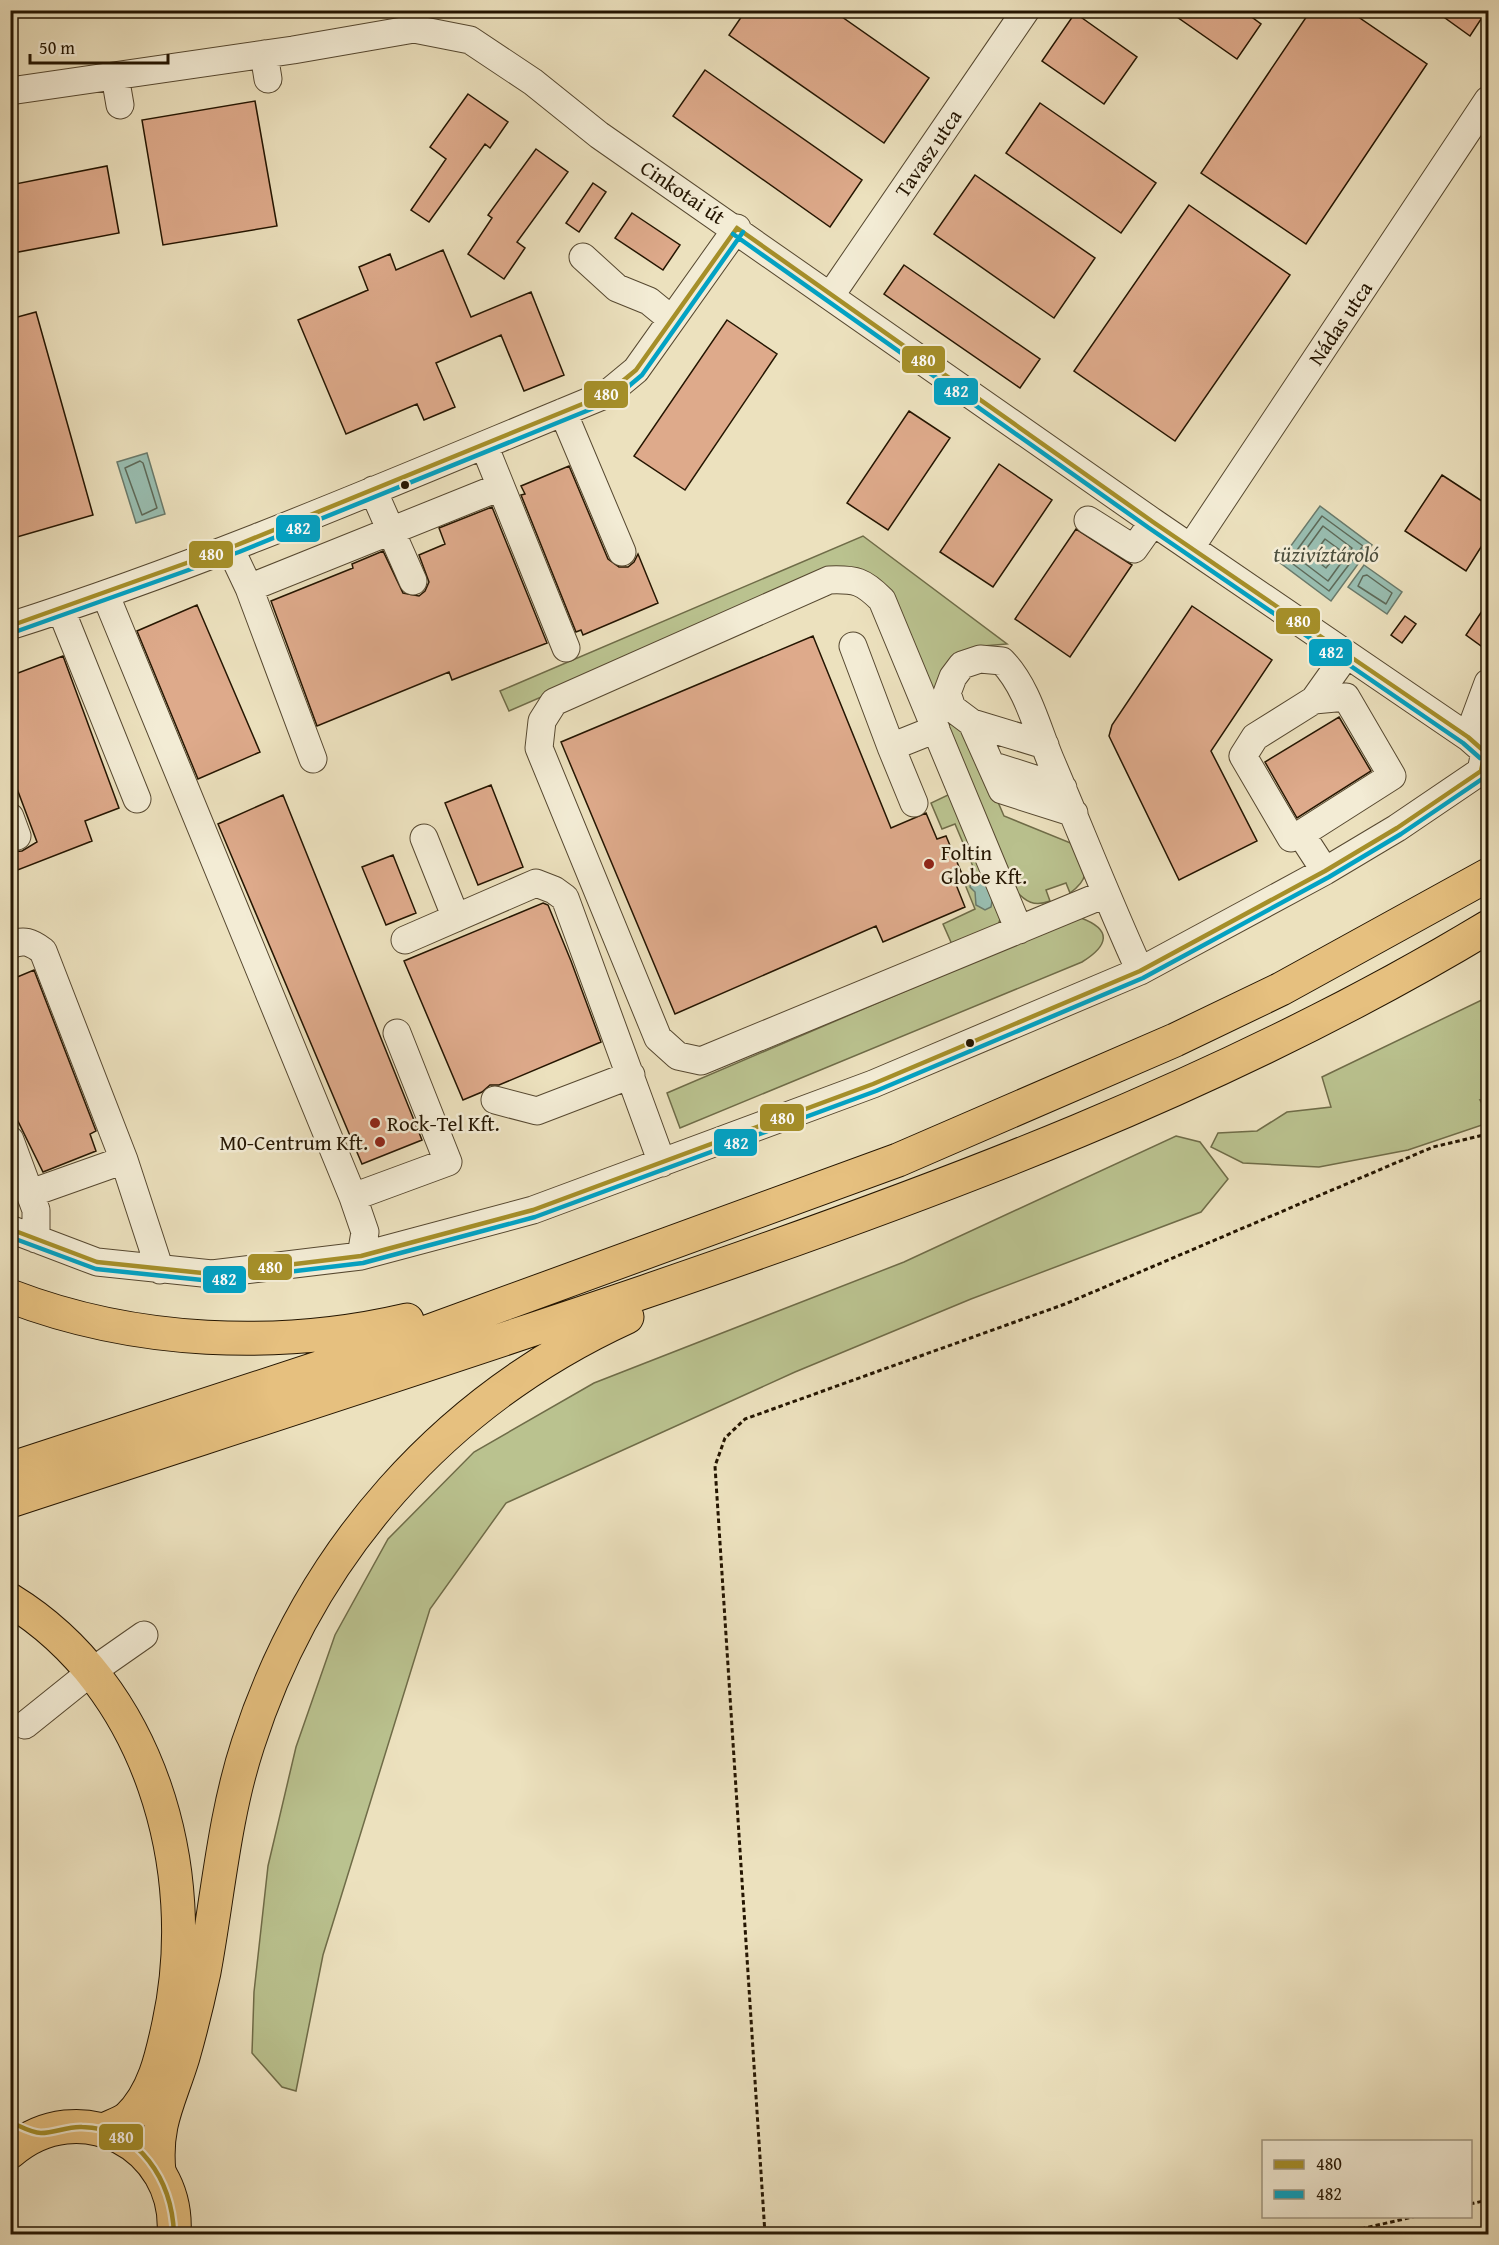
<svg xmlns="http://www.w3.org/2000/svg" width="1499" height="2245" font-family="'Gentium Book Plus',serif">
<rect width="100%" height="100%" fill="#ece1be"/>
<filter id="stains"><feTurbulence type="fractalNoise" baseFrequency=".00333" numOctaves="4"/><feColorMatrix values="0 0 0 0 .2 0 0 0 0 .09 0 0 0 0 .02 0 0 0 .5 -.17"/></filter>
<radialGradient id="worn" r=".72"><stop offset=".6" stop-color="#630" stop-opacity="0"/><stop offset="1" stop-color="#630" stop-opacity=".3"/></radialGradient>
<path fill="#bac28f" stroke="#6f6c48" stroke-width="1.5" d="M863,536L1007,644L983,646L947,671L969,735L1004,816L1078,846C1085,869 1092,877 1070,893L1066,883L1046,890L1050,901C1034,907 1026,902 1015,890L883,584C861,566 852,566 825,574L509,711L500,691Z
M950,794L1000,919L998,926L954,949L943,924L975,909L964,882L977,876L955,824L942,829L931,803Z
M1081,918C1113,930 1108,946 1082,962L680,1128L667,1093L1067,922Z
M1488,997V1101L1480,1100L1488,1116V1123L1408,1150L1319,1167L1243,1163L1211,1147L1218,1133L1257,1131L1287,1112L1331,1107L1322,1077Z
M1176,1136L1200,1142L1228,1179L1201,1212L971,1299L795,1372L506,1503L430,1609L323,1955L296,2091L282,2087L252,2053L254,1992L268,1866L296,1747L335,1635L388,1539L474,1452L594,1383L904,1262Z"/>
<path fill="#99beb1" stroke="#6a7a6b" stroke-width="1.5" d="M147,453L165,514L136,523L117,462Z
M1320,506L1372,545L1331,601L1279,562Z
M1364,565L1402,592L1387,614L1348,587Z
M984,879L993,896L991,907L985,910L976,905L975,892L970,887L971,882Z"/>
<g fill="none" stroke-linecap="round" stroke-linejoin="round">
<path stroke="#5e6a59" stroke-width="1.5" d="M140,461L143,463L157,508L142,515L125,468Z
M1322,516L1363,546L1329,591L1289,561Z
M1323,526L1352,548L1328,581L1299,559Z
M1325,539L1340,550L1326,568L1312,557Z
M1367,575L1392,593L1386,604L1358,586L1363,576Z"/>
</g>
<path fill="#deaa8b" stroke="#241501" stroke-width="1.5" d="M746,10H832L929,78L884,143L729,35Z
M1167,10H1242L1261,24L1237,59Z
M1311,10H1348L1427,64L1306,244L1201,173Z
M1434,10H1487L1470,36Z
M1075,13L1137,57L1104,104L1042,61Z
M705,70L862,180L830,227L673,116Z
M468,94L508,122L490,148L485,144L429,222L411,210L446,159L430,147Z
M255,101L277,226L163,245L142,120Z
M1040,103L1156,183L1121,233L1006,153Z
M536,149L568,172L517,242L525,248L504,279L468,254L492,218L488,215Z
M107,166L119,233L13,253L10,185Z
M975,175L1095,258L1054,318L934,234Z
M593,183L606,192L579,232L566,223Z
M1189,205L1290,275L1175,441L1074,371Z
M632,213L680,245L663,270L615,238Z
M443,250L471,317L531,292L564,375L524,391L501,335L436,363L455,407L424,420L417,404L346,434L298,320L368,290L359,267L390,254L396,270Z
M904,265L1040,359L1020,388L884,294Z
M36,312L93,515L10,539V319Z
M727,320L777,354L685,490L634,456Z
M909,411L950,438L888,530L847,503Z
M999,464L1052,500L993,587L940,552Z
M569,466L608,559L619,567H628L634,562L638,554L658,603L583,635L581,630L576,632L521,495L525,494L521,486Z
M1442,475L1488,505V536L1466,571L1405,531Z
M492,507L547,643L452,680L449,672L317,726L271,601L353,568L352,564L383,551L403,593L419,596L425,591L429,582L419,555L445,544L439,528Z
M1076,529L1132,565L1070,657L1015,619Z
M1488,602V651L1466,635Z
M197,605L260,752L198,779L137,631Z
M1192,606L1272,660L1211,751L1257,841L1179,880L1109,736L1112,725Z
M1405,616L1416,624L1402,643L1391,635Z
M813,636L891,828L926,813L937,839L946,836L962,874L953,877L965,907L883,942L876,926L675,1014L561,742Z
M63,656L119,808L85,821L92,841L10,873V852L22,851L37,842L10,770V676Z
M1339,717L1371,771L1297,818L1265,762Z
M491,785L523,867L478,885L445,803Z
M283,795L422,1140L362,1164L218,824Z
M393,855L416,913L386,925L362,867Z
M543,903L548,905L571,961L601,1042L499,1085H490L482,1092L463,1100L404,961Z
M34,970L96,1131L90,1134L96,1151L43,1172L10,1105V980Z"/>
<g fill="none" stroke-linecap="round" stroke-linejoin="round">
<defs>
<path id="minor" d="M264,54L268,79
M115,76L120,105
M10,91L293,50L414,29L470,40L533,82L599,135L1153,522L1468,737L1485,752L1481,771L1397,828L1325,871L1140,971L873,1084L533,1210L361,1256L212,1274L97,1262L10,1229
M583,257L617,288L649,301L671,319
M831,295L1026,10
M563,412L622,552
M484,445L566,648
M373,490L413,581
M1088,520L1134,549L1153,522
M1191,547L1488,100
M231,550L249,588L313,759
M249,588L500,487
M106,596L353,1197L365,1232L361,1256
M61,610L137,799
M10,626C214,561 410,475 607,394L636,370L737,228
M853,646L891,747
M1314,700L1346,697L1392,776L1301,834L1325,871
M972,723L1045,745
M1468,737L1488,683
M991,765L1063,788
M914,803L891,747L936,729
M1074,813L1002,790L972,723L952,708L947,693L953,677L962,665L980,659L1002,661C1027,687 1036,725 1050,759C1080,829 1108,901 1140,971
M10,817L17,836
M1301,834L1291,838L1243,756L1255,737L1314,700L1346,655
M424,838L456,918
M1019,930L882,600C863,581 856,579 829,580L554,702L542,721L539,748L658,1038L678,1056L701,1061L1105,894
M405,940L536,883L554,890L565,898L662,1163
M10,945C24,939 31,942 43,951L124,1160L160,1270
M495,1100L537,1111L631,1075
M10,1140L36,1210V1239
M31,1193L124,1160
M353,1197L448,1162L397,1033
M25,1725L91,1672L144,1635"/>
<path id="major" d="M10,2152C79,2092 180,2145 174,2234"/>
<path id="highway" d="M10,1296C135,1344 278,1350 407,1320
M10,1469L416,1336L898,1160L1175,1040L1281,989L1488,875
M10,1501C223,1431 436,1363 647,1291C934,1193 1228,1084 1488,927
M10,1600C150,1686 202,1869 169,2023C162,2056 154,2094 128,2118C122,2123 112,2126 104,2130
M159,2172C154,2124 170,2100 183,2057C191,2029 198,2000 204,1972C218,1896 224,1817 248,1744C310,1552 444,1401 627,1317"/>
</defs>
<use href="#minor" stroke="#564830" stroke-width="29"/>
<use href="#major" stroke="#241501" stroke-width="35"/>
<use href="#highway" stroke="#241501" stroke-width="35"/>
<path stroke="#241501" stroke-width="3" stroke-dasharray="4.5 3" stroke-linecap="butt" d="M1470,2204L1488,2200
M765,2234L715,1466L725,1438L745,1419L1065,1304L1433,1147L1488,1134
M1339,2234L1417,2216"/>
<use href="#minor" stroke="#f3ecd5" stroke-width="27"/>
<use href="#major" stroke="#e6c07f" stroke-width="33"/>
<use href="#highway" stroke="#e6c07f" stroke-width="33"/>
<defs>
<path id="bus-1" d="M737,228L1153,522L1468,737L1485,752
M10,626L237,545L607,394L636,370L737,228
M10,1229L97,1262L212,1274L361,1256L533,1210L873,1084L1140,971L1325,871L1397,828L1481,771L1485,752
M10,2122C20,2126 31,2133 41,2133C55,2133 68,2126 82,2127C140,2128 172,2181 174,2234"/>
<path id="bus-2" d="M733,234L1149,528L1463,743L1480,758
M12,633L239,552L611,401L642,375L743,232
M10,1237L96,1269L212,1281L363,1263L535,1217L876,1091L1143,978L1329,877L1401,834L1485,777L1488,772"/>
</defs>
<use href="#bus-1" stroke="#f3ecd5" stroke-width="9"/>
<use href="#bus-2" stroke="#f3ecd5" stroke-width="9"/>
<use href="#bus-1" stroke="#a58f29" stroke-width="4.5"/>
<use href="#bus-2" stroke="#02a2c4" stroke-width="4.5"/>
</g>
<g fill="#241501" stroke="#f3ecd5" stroke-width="2">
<circle cx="405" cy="485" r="5"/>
<circle cx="970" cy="1043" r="5"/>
</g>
<g fill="#8f2418" stroke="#f3ecd5" stroke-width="2">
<circle cx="929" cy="864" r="6"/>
<circle cx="375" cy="1123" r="6"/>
<circle cx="380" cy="1142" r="6"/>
</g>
<g text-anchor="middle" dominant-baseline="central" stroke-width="5" stroke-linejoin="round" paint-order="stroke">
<g font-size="21" fill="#241501" stroke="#f3ecd5">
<text transform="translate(928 153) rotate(-56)">Tavasz utca</text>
<text transform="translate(683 192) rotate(34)">Cinkotai út</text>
<text transform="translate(1340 323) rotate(-56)">Nádas utca</text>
</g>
<g font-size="21" fill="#241501" stroke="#f3ecd5" text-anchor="start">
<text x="941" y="852">Foltin<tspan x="941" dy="24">Globe Kft.</tspan></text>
<text x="387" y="1123">Rock-Tel Kft.</text>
<text x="368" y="1142" text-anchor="end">M0-Centrum Kft.</text>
</g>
<g font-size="22" font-style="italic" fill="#4d503f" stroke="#f3ecd5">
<text x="1326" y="554">tüzivíztároló</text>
</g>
</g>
<g stroke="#f3ecd5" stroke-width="2">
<rect x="901" y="345" width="45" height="29" rx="6" fill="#a58f29"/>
<rect x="933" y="377" width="46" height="29" rx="6" fill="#02a2c4"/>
<rect x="583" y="380" width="46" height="29" rx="6" fill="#a58f29"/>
<rect x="275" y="514" width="46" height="29" rx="6" fill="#02a2c4"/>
<rect x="188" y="540" width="46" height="29" rx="6" fill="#a58f29"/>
<rect x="1275" y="607" width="46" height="28" rx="6" fill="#a58f29"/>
<rect x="1308" y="638" width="45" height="29" rx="6" fill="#02a2c4"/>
<rect x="759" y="1103" width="46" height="29" rx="6" fill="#a58f29"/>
<rect x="713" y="1128" width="45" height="29" rx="6" fill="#02a2c4"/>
<rect x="247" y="1253" width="46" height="28" rx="6" fill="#a58f29"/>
<rect x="202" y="1265" width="45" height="29" rx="6" fill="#02a2c4"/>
<rect x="98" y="2123" width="46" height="28" rx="6" fill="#a58f29"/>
</g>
<g font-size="16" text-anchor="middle" font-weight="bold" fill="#fff">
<text x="923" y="366">480</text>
<text x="956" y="397">482</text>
<text x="606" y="400">480</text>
<text x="298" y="534">482</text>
<text x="211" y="560">480</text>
<text x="1298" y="627">480</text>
<text x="1331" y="658">482</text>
<text x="782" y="1124">480</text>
<text x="736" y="1149">482</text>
<text x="270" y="1273">480</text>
<text x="224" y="1285">482</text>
<text x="121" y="2143">480</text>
</g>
<rect width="1499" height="2245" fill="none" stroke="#ece1be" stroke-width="36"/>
<rect x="12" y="12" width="1475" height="2221" fill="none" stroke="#241501" stroke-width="3"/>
<rect x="18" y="18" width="1463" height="2209" fill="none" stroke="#241501" stroke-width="1.5"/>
<rect x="1262" y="2140" width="210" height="78" fill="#f3ecd5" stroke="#a09680" stroke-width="1.5"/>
<rect x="1274" y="2160" width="30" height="9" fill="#a58f29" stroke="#a09680" stroke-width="1.5"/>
<text x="1316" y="2170" font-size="18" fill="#241501">480</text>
<rect x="1274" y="2190" width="30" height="9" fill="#02a2c4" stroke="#a09680" stroke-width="1.5"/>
<text x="1316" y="2200" font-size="18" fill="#241501">482</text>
<path d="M30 54v9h138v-9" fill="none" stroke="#241501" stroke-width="3"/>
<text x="39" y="54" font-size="18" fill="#241501" stroke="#f3ecd5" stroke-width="4.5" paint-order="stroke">50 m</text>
<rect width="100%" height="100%" filter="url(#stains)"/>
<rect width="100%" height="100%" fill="url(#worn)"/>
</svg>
